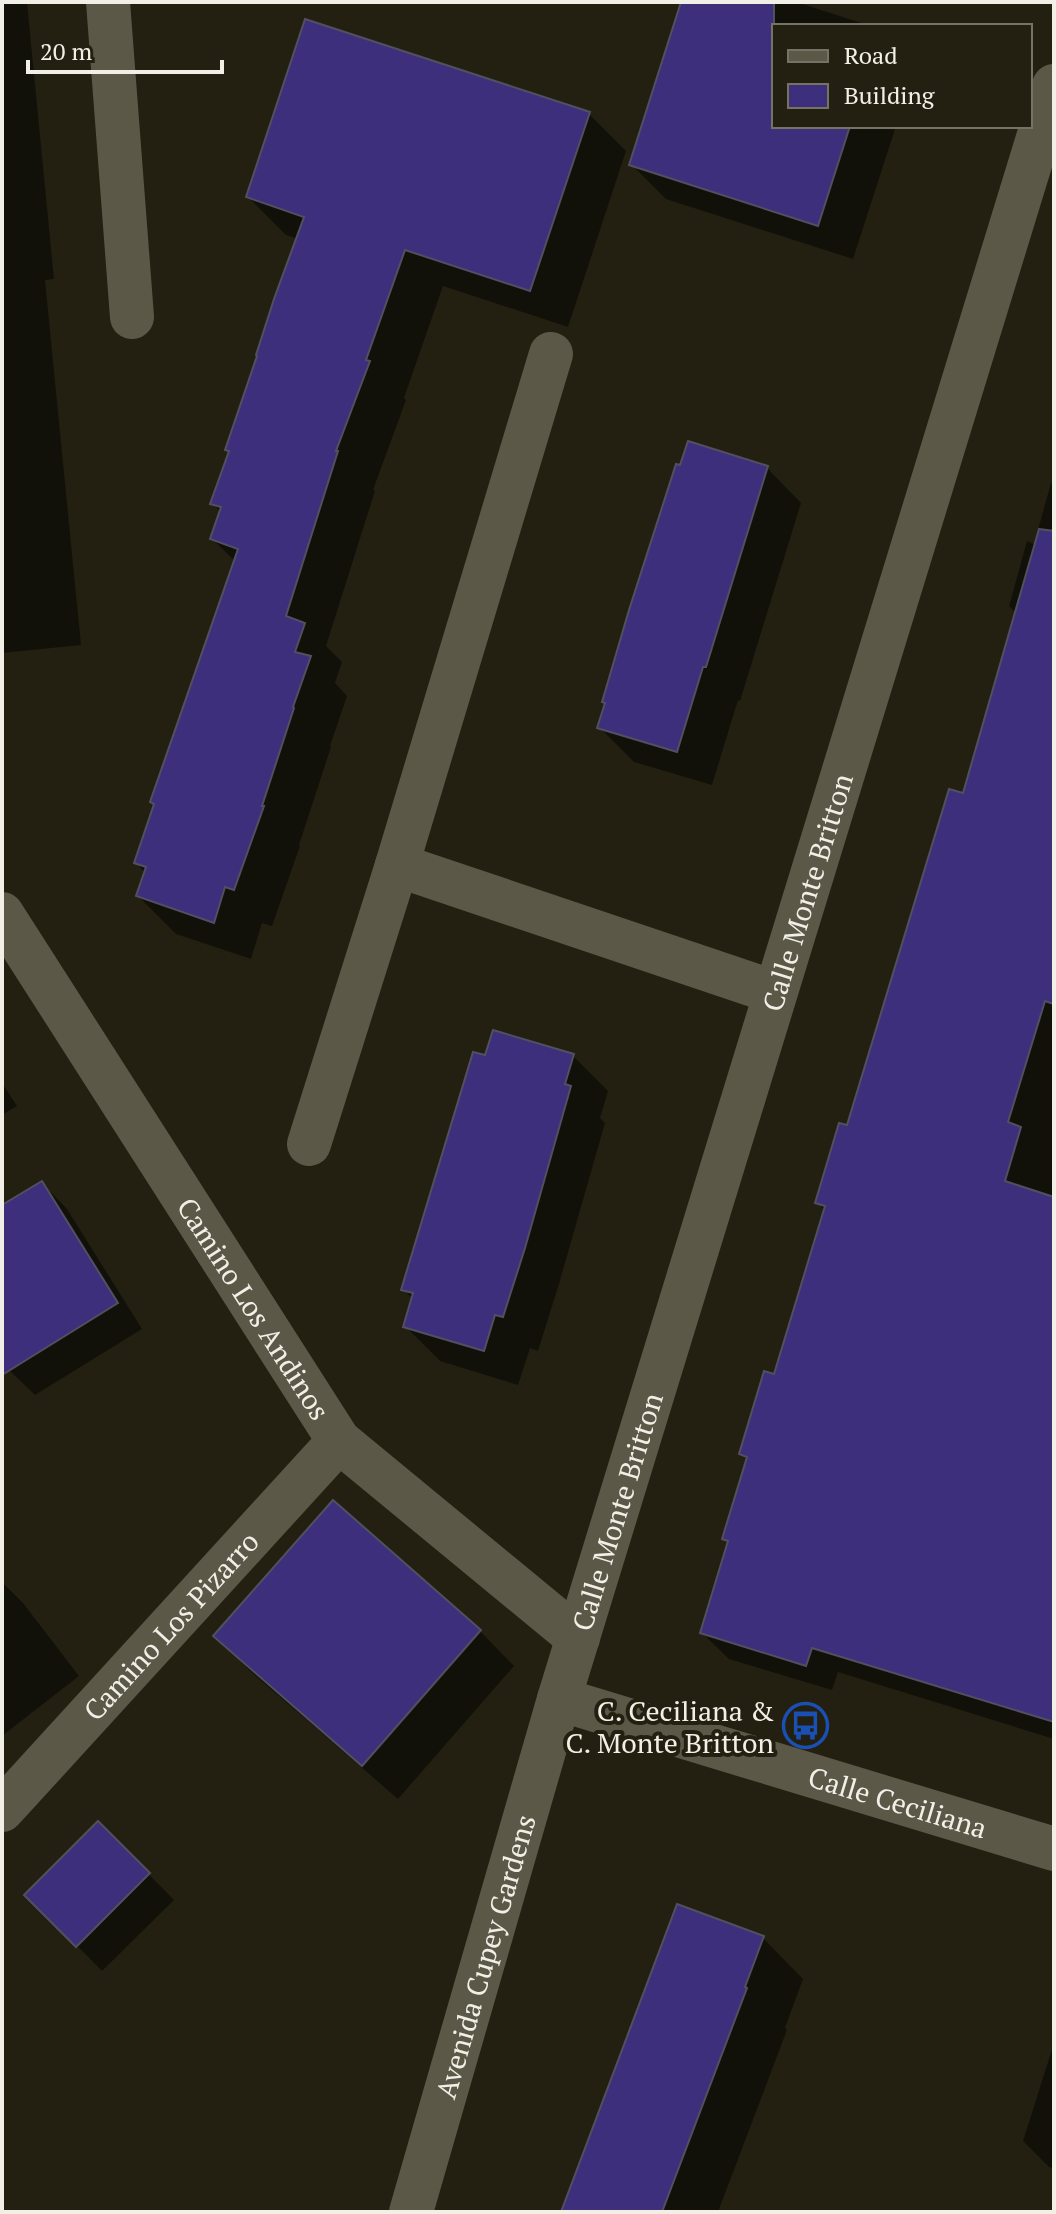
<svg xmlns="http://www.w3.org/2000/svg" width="1056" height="2214" font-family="'PT Serif',serif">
<rect width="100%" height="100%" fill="#232011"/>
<path fill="#0007" d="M2,2H27L54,279L45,280L81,645L2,653Z
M683,2H796L871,26H774V126H896L853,259L666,199L631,164Z
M588,113L626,151L568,327L443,286L404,398L406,400L373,490L375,491L326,646L342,662L335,683L347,696L330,746L331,747L299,845L300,846L272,926L262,923L251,959L176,934L138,896L146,873L136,863L236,562L212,539L221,512L212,503L230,453L227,449L298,239L286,235L248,197Z
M767,468L801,503L740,701L738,700L712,785L634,762L599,727Z
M1051,483L1054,484V1739L838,1672L832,1690L729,1659L702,1633L729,1544L724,1538L748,1460L741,1454L775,1376L825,1211L817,1202L849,1128L965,796L1017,614L1009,606L1027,541L1034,544Z
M573,1056L608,1091L600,1118L605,1123L559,1284L538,1351L530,1348L518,1385L440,1361L405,1326L414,1300L403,1289L486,1058Z
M2,1083L17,1106L2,1115Z
M42,1183L67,1209L142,1329L35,1395L9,1370L2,1358V1208Z
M2,1582L23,1603L79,1676L2,1736Z
M480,1631L514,1666L398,1799L250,1671L216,1636Z
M98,1823L174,1900L102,1971L27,1895Z
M763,1938L803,1979L785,2028L787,2030L718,2212H563Z
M1054,2043V2169L1049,2167L1023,2141Z"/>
<path fill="#3d2f7b" stroke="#515060" stroke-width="2" d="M681,2H774V126H850L818,226L629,165Z
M305,19L590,112L530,291L405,250L366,360L370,361L336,451H338L286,616L305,623L295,652L311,656L293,707L294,708L262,806H264L234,890L225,887L214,923L136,896L146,867L134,863L154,804L150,802L238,549L210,539L221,507L210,504L229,451L225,450L257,356L256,355L274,299L304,217L246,197Z
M688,441L768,466L706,667H703L677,752L597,728L605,703L602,702L629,610L676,464L680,465Z
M1039,529L1054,531V1004L1045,1001L1008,1122L1021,1127L1005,1181L1054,1197V1722L812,1648L806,1666L700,1633L728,1541L722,1539L747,1457L739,1454L764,1371L774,1374L825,1206L815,1203L839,1123L847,1125L949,789L963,793Z
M493,1030L574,1054L565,1084L571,1086L525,1248L503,1317L495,1315L484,1351L403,1327L413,1293L401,1290L473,1052L485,1055Z
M42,1181L118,1303L2,1375V1205Z
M333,1500L481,1630L362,1766L213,1636Z
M98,1821L150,1873L76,1947L24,1895Z
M677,1904L764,1936L745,1987L747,1988L662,2212H561Z"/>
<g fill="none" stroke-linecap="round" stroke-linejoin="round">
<g stroke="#5b5848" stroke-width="44">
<path d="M108,2L132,317"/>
<path d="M397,865L774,992"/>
<path id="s1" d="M2,914L339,1441L578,1638"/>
<path d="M309,1144L397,865L551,354"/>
<path id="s2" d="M559,1699L1054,1849"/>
<path id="s3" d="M2,1810L339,1441"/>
<path id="s4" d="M411,2212L559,1699L1054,86"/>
</g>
</g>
<defs>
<symbol id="bus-ring" viewBox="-11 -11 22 22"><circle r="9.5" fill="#232011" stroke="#1a4fb4" stroke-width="1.5"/><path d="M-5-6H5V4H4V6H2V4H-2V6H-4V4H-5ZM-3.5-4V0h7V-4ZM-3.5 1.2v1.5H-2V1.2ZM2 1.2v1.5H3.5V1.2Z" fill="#1a4fb4"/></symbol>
</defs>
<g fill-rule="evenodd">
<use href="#bus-ring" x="780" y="1700" width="51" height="51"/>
</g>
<g text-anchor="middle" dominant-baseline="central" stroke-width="8" stroke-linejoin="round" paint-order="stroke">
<g font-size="28" fill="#f1efe6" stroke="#232011">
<text stroke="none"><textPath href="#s4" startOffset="1378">Calle Monte Britton</textPath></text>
<text stroke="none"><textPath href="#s1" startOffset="468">Camino Los Andinos</textPath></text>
<text stroke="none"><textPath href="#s4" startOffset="730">Calle Monte Britton</textPath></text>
<text stroke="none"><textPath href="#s3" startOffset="250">Camino Los Pizarro</textPath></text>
<text stroke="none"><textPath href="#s2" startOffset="354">Calle Ceciliana</textPath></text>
<text stroke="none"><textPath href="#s4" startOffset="266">Avenida Cupey Gardens</textPath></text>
</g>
<g font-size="28" fill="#f1efe6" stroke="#232011" text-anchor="end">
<text x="774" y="1710">C. Ceciliana &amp;<tspan x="774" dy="32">C. Monte Britton</tspan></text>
</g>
</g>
<rect width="1056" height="2214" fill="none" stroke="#f1efe6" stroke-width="8"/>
<rect x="772" y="24" width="260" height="104" fill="#232011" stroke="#757366" stroke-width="2"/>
<rect x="788" y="50" width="40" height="12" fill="#5b5848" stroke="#757366" stroke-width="2"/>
<text x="844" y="64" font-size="24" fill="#f1efe6">Road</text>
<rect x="788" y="84" width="40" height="24" fill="#3d2f7b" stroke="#757366" stroke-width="2"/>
<text x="844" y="104" font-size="24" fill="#f1efe6">Building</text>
<path d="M28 60v12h194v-12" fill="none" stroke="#f1efe6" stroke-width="4"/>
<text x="40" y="60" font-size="24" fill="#f1efe6" stroke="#232011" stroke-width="6" paint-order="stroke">20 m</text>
</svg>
